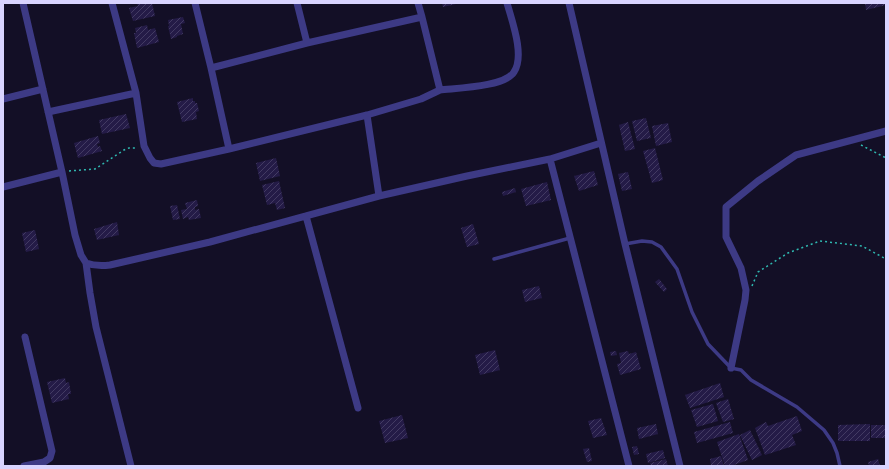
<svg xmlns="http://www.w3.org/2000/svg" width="889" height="469" font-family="'Roboto Condensed',sans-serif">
<defs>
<pattern id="building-hatch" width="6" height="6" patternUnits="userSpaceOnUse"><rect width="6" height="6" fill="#241b47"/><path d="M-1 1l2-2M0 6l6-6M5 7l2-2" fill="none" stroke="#433b63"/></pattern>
</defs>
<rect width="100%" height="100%" fill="#130f26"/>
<path fill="url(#building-hatch)" d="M137,3H143V4L152,3L155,16L133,21L129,8L138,6Z
M442,3H456V4L443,7Z
M865,3H886V5L866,10Z
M183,17L185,23L181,24L183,34L177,36V37L171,39L168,26H169L168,20Z
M147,25L148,30L155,28L159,42L137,48L134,33H136L135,28Z
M193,98V101H195V103H197L199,111L196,112L197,119L182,122L177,102Z
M126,114L130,128L102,134L99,120Z
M646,118L651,138L637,141L632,121Z
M628,122L635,149L625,151L619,125Z
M668,123L672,142L656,146L652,126Z
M98,136L100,143L97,144L98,147L100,146L102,151L78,158L74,143Z
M655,148L663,180L652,183L643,151Z
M276,158L280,176L260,181L256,163Z
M594,171L598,185L579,191L574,176Z
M628,172L632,189L622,191L618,174Z
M279,181L285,208L277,210L275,203L267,205L262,185Z
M547,182L551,200L526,206L521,189Z
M515,188L516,192L503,196L502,192Z
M197,200L198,206L195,207V210L199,209L201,218L189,220L188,217L183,219L181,210L187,209L185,203Z
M177,205L180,219L173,220L170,206Z
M117,222L119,235L97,240L94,229Z
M473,224L479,244L467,247L461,228Z
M35,230L39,249L26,252L22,233Z
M659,279L667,289L664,292L655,282Z
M539,286L542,298L525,302L522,290Z
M495,350L500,370L480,375L475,355Z
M616,351L617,355L611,356L610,352Z
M628,351L629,354L636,352L641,369L620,375L617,364L621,363L619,353Z
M65,378L66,383L69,382L71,394H68L69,399L52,403L47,382Z
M720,383L724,397L690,408L685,395Z
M728,399L734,419L723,422L716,403Z
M713,404L718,421L697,427L691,410Z
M402,415L408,438L385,443L379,421Z
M797,416L802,431L792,435L796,445L765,455L755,428L766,422L768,426Z
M601,418L607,435L593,438L588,421Z
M730,422L733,433L697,443L694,432Z
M656,424L658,434L639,439L637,428Z
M870,424V441H838V425Z
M871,425H886V438H871Z
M750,430L762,455L752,460L740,435Z
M739,434L748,460L731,466H725L717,442Z
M637,446L639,454L634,455L632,447Z
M589,448L592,461L587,462L583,449Z
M663,450L665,458L648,463L646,454Z
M721,456L724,466H711L710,459Z
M666,459L668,466H651L650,463Z
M878,459L880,466H869L868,462Z"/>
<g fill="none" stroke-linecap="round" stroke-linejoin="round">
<path stroke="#2fb8b0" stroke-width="1.5" stroke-dasharray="2 3" stroke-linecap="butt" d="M861,145L886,158
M69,171L95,169L124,150L129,148H137
M752,286L758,272L788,253L820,241L862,246L886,259"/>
<path stroke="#3d3a85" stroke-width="3.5" d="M625,244L642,241L652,242L661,247L677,269L692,312L708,344L731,368L741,370L751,380L797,407L824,430L833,443L837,453L840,466
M494,259L570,238"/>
<path stroke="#3d3a85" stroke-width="7" d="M23,3L62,172L75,235L81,255L86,263L90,293L96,327L131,466
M112,3L136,93L144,146L150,158L154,163L161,164L229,149L367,115L421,99L440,90L422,17L307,43L211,68
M195,3L211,68L229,149
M297,3L307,43
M418,3L422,17
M569,3L625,244L680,466
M440,90C456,88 505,87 514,72C525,56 512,21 507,3
M3,99L43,89
M48,112L136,93
M367,115L379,196
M601,143L550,159L629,466
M3,187L62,172
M306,216L358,408
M86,263C94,266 102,266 110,265L210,242L379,196L467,176L550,159
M731,368L745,300L746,290L741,268L726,237V207L758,181L796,155L886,131
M24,466L44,462L50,458L52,451L25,337"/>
</g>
<rect width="889" height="469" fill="none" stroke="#d9d4ff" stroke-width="8"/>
</svg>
